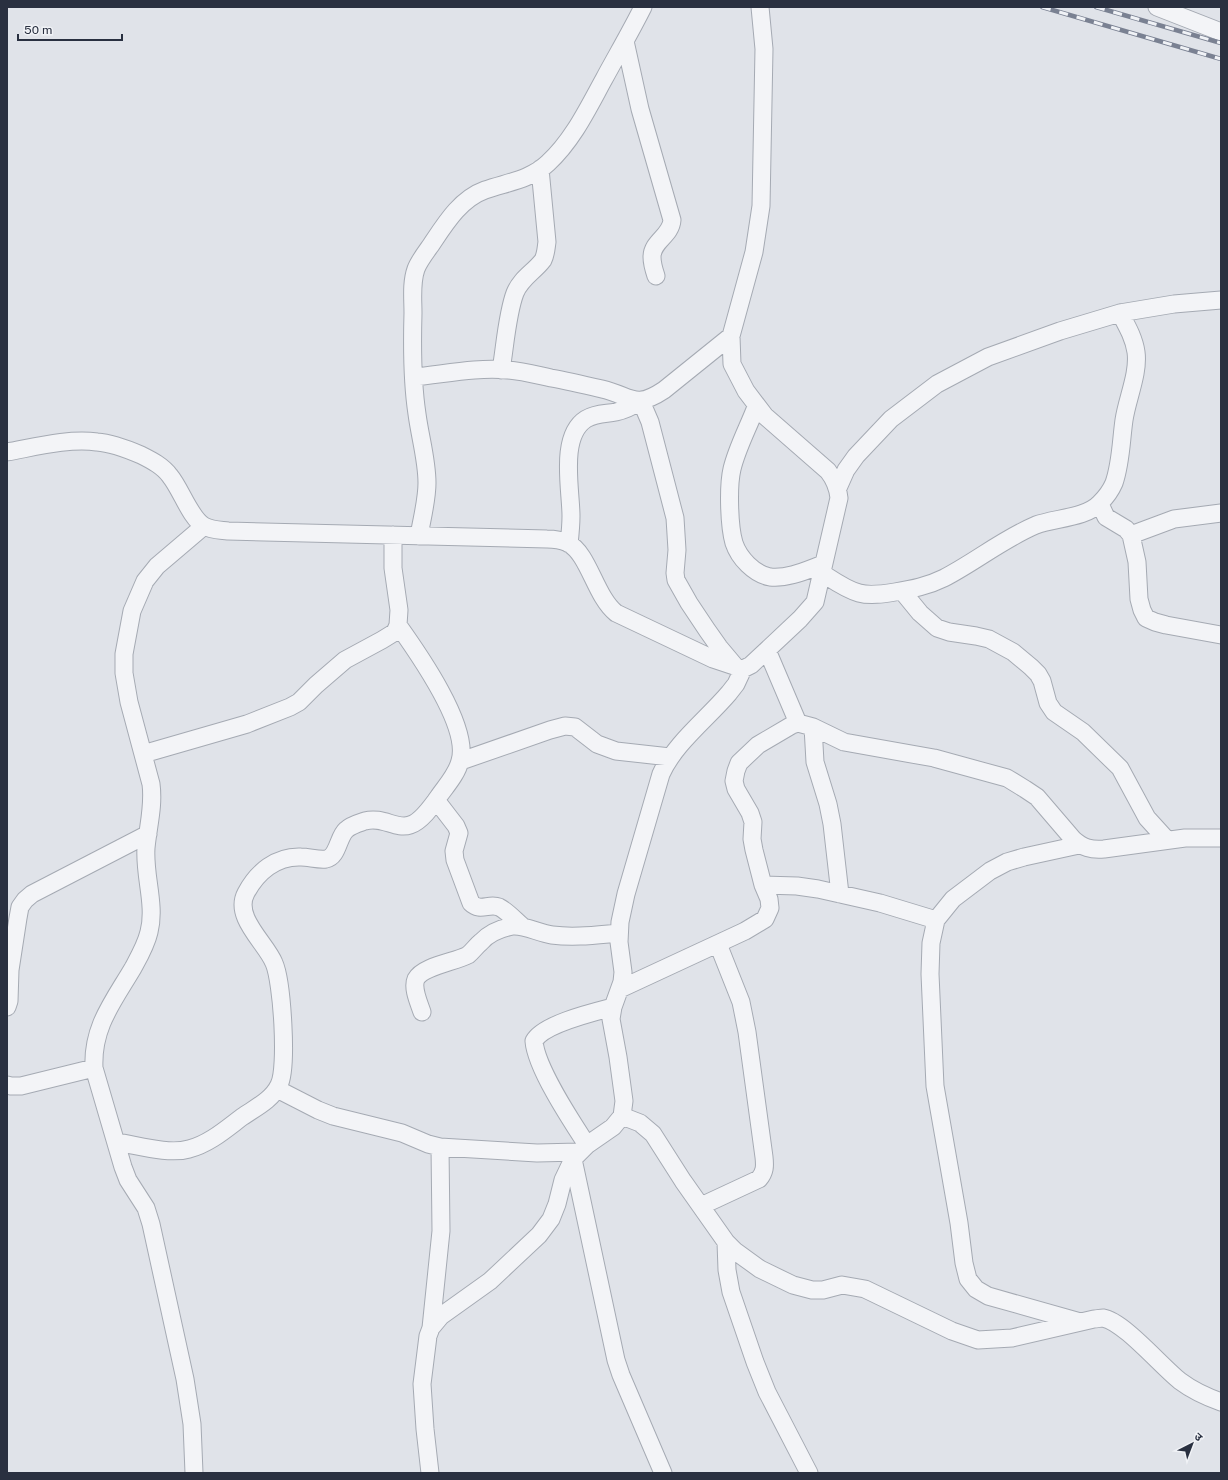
<svg xmlns="http://www.w3.org/2000/svg" width="1228" height="1480" font-family="'Public Sans','Noto Sans Devanagari',sans-serif">
<rect width="100%" height="100%" fill="#e0e3e9"/>
<g fill="none" stroke-linecap="round" stroke-linejoin="round">
<defs>
<path id="minor" d="M1157,7L1221,32
M625,41L640,109L672,220C671,236 652,241 652,257C652,263 654,270 656,276
M501,370C505,347 507,314 515,293C521,278 534,272 543,260C546,254 546,248 547,242L540,169
M414,377C445,374 477,367 508,370C523,371 537,375 551,378C568,381 585,385 602,389C632,396 634,410 664,390L731,336
M756,407C748,428 737,448 732,469C728,486 729,526 734,543C739,558 754,574 770,577C788,579 807,570 823,564
M7,452C35,447 69,438 97,442C112,443 127,449 141,455C151,460 163,466 170,476C181,489 190,518 204,526C211,530 220,530 228,531L547,539C554,539 561,540 568,543C589,554 595,596 616,613L713,659L743,669L751,665L800,619L815,602L839,498C838,488 835,480 828,471L765,416L746,391L732,364L731,336L754,252L761,206L764,49L760,7
M838,488L846,470L856,456L891,419L937,384L988,357L1060,331L1120,313L1174,304L1221,300
M1100,504L1106,517L1126,529L1131,535L1137,562L1139,599L1142,610L1146,618L1155,622L1166,625L1221,635
M1131,535L1174,519L1221,513
M419,536C422,518 427,500 427,483C427,460 420,437 417,414C412,381 412,347 413,313C413,299 411,283 416,269C419,261 426,252 431,245C445,224 460,199 485,190C508,182 530,180 548,163C573,140 588,108 604,79C617,55 631,31 643,7
M569,544C570,535 571,525 571,516C571,490 559,436 586,419C596,413 605,414 616,412C625,410 633,406 641,401L650,422L675,518L677,550L675,573L676,580L689,603L707,630L719,647L735,666
M822,573C833,580 845,589 859,593C870,596 883,594 895,592C912,589 928,586 944,578C975,562 1003,539 1036,525C1055,518 1086,518 1100,503C1106,497 1111,490 1114,483C1121,463 1121,441 1124,420C1127,399 1139,373 1136,352C1134,338 1127,326 1120,313
M902,591L920,613L937,628L949,632L976,636L989,639L1013,652L1031,667L1038,674L1042,681L1048,703L1054,712L1083,732L1120,768L1147,818L1167,840
M767,650L798,723
M813,727L815,762L828,804L832,824L840,894
M143,754L247,724L290,707L299,702L316,685L345,660L382,640L395,632L398,625L399,610L393,568V535
M461,761L550,730L565,726L575,727L597,744L616,751L670,757
M436,800L456,826L459,833L454,851L455,860L471,903C480,912 489,903 499,907C507,911 515,920 522,926
M1079,845L1024,857L1007,862L990,871L953,899L936,920L931,943L930,974L935,1086L959,1223L964,1263L968,1279L976,1289L988,1296L1080,1322
M763,885L797,886L818,889L880,903L936,920
M620,989L745,931L765,919L770,908L769,899L763,885L754,850L752,839L753,822L750,813L736,789L734,781L736,771L739,763L758,745L792,725L798,723L813,727L844,742L934,758L1007,778L1025,789L1037,797L1073,839C1083,848 1091,850 1104,849L1185,838H1221
M7,1007L9,1001L10,970L18,918L20,907L25,900L32,894L148,834
M422,1012C419,1003 412,988 416,979C423,966 455,962 468,955C473,951 476,946 481,942C489,933 502,928 513,926C524,925 539,933 552,935C574,938 596,935 619,933
M7,1085L11,1086H21L94,1068
M277,1089L318,1110L333,1116L402,1133L428,1144L440,1147L537,1153L579,1152
M622,1116L640,1123L653,1134L683,1181L726,1242L735,1251L760,1269L793,1285L812,1290H823L842,1285L865,1289L952,1331L978,1340L1012,1338L1094,1319C1097,1319 1100,1318 1103,1318C1123,1321 1162,1367 1180,1381C1192,1390 1207,1397 1221,1402
M116,1142C137,1145 168,1155 189,1149C209,1144 226,1129 242,1117C255,1108 272,1100 279,1085C288,1068 282,981 274,963C266,943 233,917 246,893C257,872 276,856 301,857C309,857 318,860 326,859C338,857 338,837 346,830C351,825 359,823 365,821C383,816 396,830 410,825C421,822 432,806 439,796C446,786 457,774 460,761C470,727 418,653 398,625
M587,1145C572,1122 536,1068 534,1041C543,1024 594,1012 613,1007
M573,1159L616,1360L621,1375L663,1473
M701,1206L759,1179C765,1172 765,1166 764,1157L747,1032L741,1002L718,944
M726,1242L727,1270L731,1292L755,1362L767,1392L809,1473
M431,1328L441,1231L440,1147
M194,1473L192,1424L185,1379L151,1224L146,1208L128,1180L123,1167L94,1068C92,1027 113,1002 133,968C139,957 146,945 149,932C156,905 144,876 146,848C148,826 154,806 151,784L129,702L124,673V654L132,611L145,581L157,566L204,526
M430,1473L425,1429L422,1384L428,1336L431,1328L441,1316L490,1281L539,1235L551,1219L557,1204L563,1180L573,1159L587,1145L613,1127L622,1116L624,1101L618,1057L611,1019L613,1007L622,982L623,972L619,942L620,922L626,894L661,774C675,743 707,719 729,693L736,684L743,669"/>
</defs>
<use href="#minor" stroke="#a5aab3" stroke-width="19"/>
<use href="#minor" stroke="#f3f4f7" stroke-width="17"/>
<defs>
<path id="rail" d="M1042,7L1221,59
M1096,7L1221,43"/>
</defs>
<use href="#rail" stroke="#7a8192" stroke-width="4.5"/>
<use href="#rail" stroke="#f0f2f6" stroke-width="3" stroke-dasharray="9" stroke-linecap="butt"/>
</g>
<rect width="1228" height="1480" fill="none" stroke="#293040" stroke-width="16"/>
<g transform="translate(1192 1444) rotate(42)" stroke="#f0f2f6" stroke-width="3" paint-order="stroke">
<path d="M0-3L7 15L0 10L-7 15Z" fill="#293040"/>
<text y="-6" font-size="11" font-weight="bold" text-anchor="middle" fill="#293040">उ</text>
</g>
<path d="M18 34v6h104v-6" fill="none" stroke="#293040" stroke-width="2"/>
<text x="24" y="34" font-size="12" fill="#293040" stroke="#f0f2f6" stroke-width="3" paint-order="stroke">50 m</text>
</svg>
